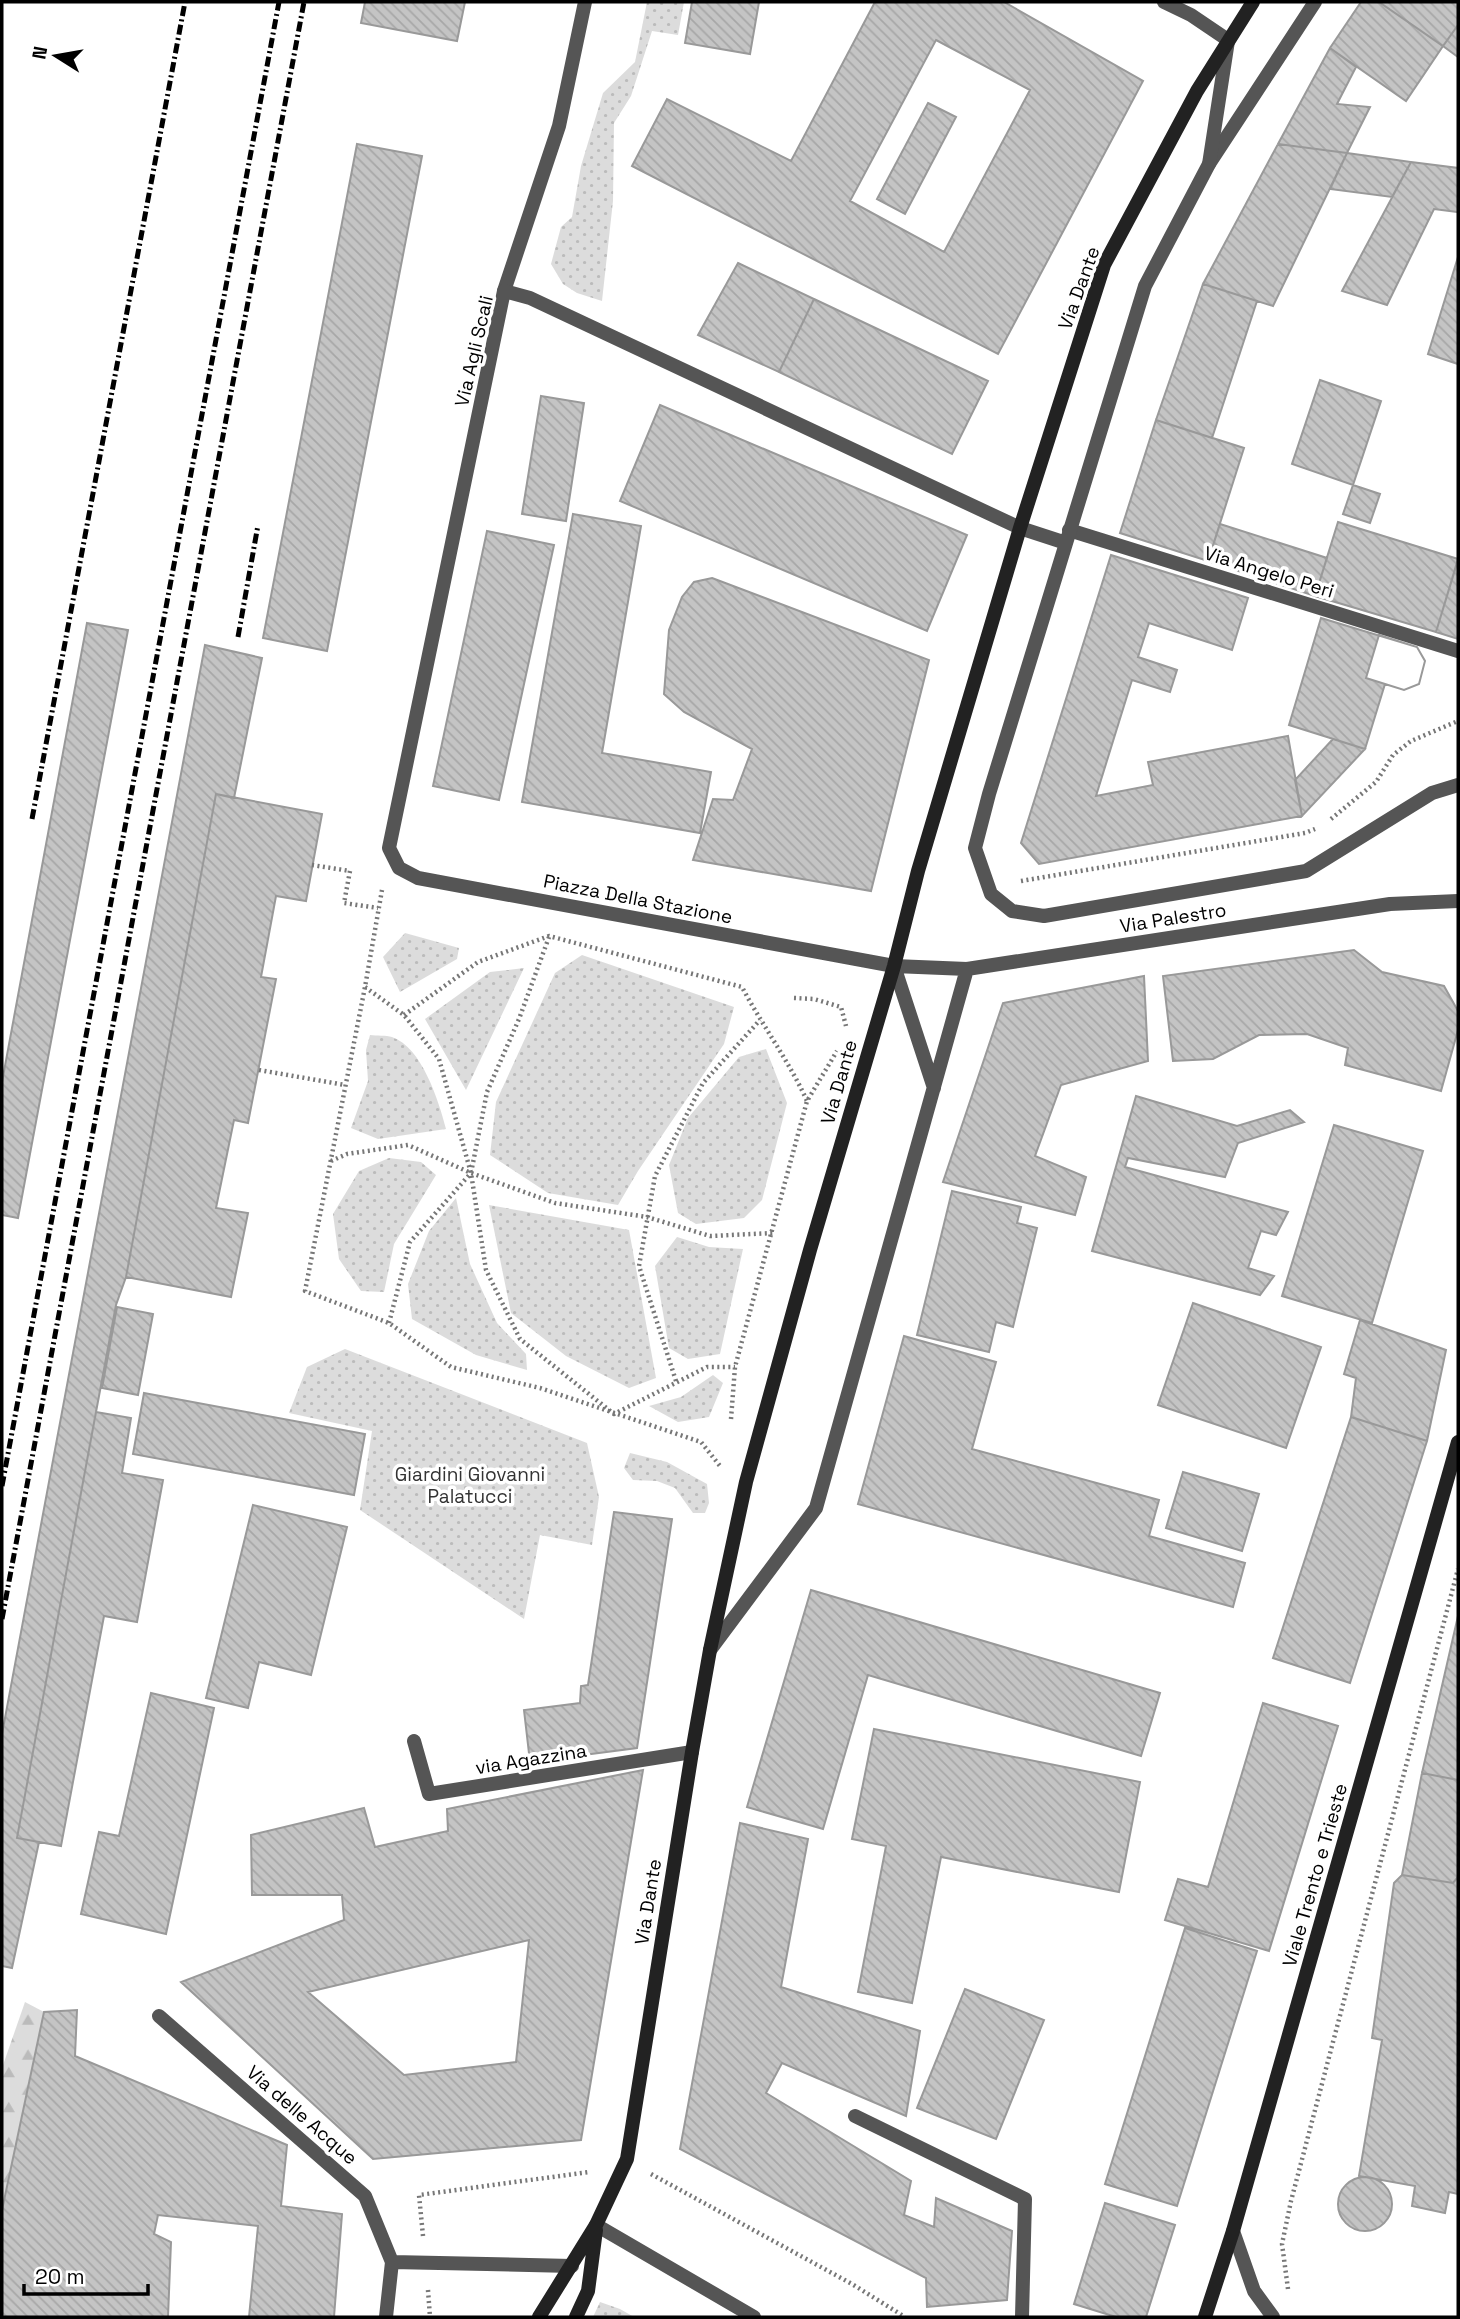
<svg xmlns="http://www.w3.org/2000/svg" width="1460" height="2319" font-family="'Space Grotesk',sans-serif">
<defs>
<pattern id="green-dots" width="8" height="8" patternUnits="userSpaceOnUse" patternTransform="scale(1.75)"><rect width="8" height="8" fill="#dcdcdc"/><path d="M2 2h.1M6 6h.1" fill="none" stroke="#bbb" stroke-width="1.8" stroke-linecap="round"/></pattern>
<pattern id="forest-firs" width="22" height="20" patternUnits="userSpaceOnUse" patternTransform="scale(1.75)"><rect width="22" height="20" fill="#dcdcdc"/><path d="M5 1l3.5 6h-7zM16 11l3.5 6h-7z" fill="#bbb"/></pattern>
<pattern id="building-back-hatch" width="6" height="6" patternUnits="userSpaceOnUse" patternTransform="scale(1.75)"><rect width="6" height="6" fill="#c4c4c4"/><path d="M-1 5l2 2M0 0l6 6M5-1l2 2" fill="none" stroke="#a7a7a7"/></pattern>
</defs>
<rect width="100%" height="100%" fill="#fff"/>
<path fill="url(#green-dots)" d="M647,2H684L678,35L652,31L631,96L614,123L613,201L602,301L577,293L563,284L551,264L561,227L572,217L581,166L603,93L635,62Z
M405,933L459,948L457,959L400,992L383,957Z
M582,955L734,1007L724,1044L638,1171L618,1205L548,1193L490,1155L496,1102L555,973Z
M524,968L466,1090L425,1019L490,972Z
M370,1035C377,1036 386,1035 392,1037C422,1047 439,1102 446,1129L378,1139L351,1128L368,1081L366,1050Z
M766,1049L787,1103L762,1200L744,1218L696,1224L678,1213L669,1165L688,1118L739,1057Z
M389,1158L421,1162L436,1175L394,1244L384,1292L361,1291L339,1259L333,1214L359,1171Z
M456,1198L470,1264L497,1323L526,1354L527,1370L476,1355L412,1319L408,1284L429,1231Z
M489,1205L629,1230L656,1378L629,1388L566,1356L511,1313Z
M677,1237L709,1247L743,1249L720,1354L688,1359L669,1348L655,1266Z
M345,1349L587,1443L599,1497L592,1545L540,1535L524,1619L360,1510L372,1431L289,1413L307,1367Z
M713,1375L723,1383L709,1417L678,1422L649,1406L681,1397Z
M630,1453L667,1462L707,1484L709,1503L705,1513H693L675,1488L657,1481L633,1480L624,1468Z
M600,2302L620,2309L634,2317H593Z"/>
<path fill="url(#forest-firs)" d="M25,2002L44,2012L2,2210V2068Z"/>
<path fill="url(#building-back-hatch)" stroke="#999" stroke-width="2" fill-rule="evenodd" d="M365,2H465L457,41L361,23Z
M692,2H759L750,54L685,43Z
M875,2H1004L1143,81L998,354L632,166L667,99L791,161ZM936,40L1030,90L944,252L850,201Z
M1361,2H1379L1443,46L1406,101L1330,48Z
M1379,2H1458V25L1443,46Z
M1458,25V57L1443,46Z
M1330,48L1356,67L1337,104L1370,107L1347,153L1278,144Z
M928,103L956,117L905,214L877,199Z
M357,144L422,156L327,651L263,638Z
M1278,144L1347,153L1273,306L1203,284Z
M1347,153L1411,162L1392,197L1330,189Z
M1411,162L1458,168V212L1434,209L1387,305L1342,291Z
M1458,257V364L1428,354Z
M738,263L814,299L779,372L698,335Z
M1203,284L1257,301L1212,438L1156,420Z
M814,299L988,381L952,454L779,372Z
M1320,380L1381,401L1353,485L1292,464Z
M541,396L584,403L566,521L522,514Z
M660,405L967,535L927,631L620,501Z
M1156,420L1244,448L1208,561L1120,533Z
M1353,485L1380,494L1370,523L1343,514Z
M573,514L641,526L602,753L711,772L700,833L522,802Z
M1338,522L1458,559L1436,632L1315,596Z
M1220,524L1327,558L1315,596L1208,561Z
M487,531L554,545L499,800L433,786Z
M1111,555L1248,598L1232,650L1149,623L1138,657L1177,670L1170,692L1132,680L1096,796L1153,785L1148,762L1288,736L1302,816L1039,864L1021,843Z
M1458,560V639L1436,632Z
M712,578L929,660L871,891L693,860L713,799L733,800L752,749L684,712L664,694L669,630L682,597L694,582Z
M1321,618L1417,647L1425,661L1419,684L1404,690L1385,684L1365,749L1289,725Z
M87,623L128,630L18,1218L2,1215V1082Z
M1379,635L1417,647L1425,661L1419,684L1404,690L1366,678Z
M205,645L262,658L234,798L216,794L126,1277L116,1305L96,1412L17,1838L39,1842L12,1968L2,1966V1734Z
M1333,739L1365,749L1302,816L1295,780Z
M216,794L322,814L306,901L276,896L261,977L276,979L248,1123L234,1120L216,1208L248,1213L231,1297L126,1277Z
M1354,950L1382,972L1444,986L1458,1011V1030L1441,1091L1345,1065L1348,1048L1307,1034L1259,1035L1213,1059L1173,1061L1163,976Z
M1144,976L1148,1061L1061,1085L1035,1156L1086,1177L1075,1215L943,1182L1003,1003Z
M1136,1096L1237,1126L1290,1110L1304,1122L1238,1143L1225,1177L1128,1158L1125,1167L1288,1212L1276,1235L1261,1231L1248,1268L1274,1276L1260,1295L1092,1251Z
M1334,1125L1423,1151L1372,1323L1282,1296Z
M952,1191L1021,1207L1017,1223L1037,1228L1013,1327L996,1322L989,1352L917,1335Z
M1193,1303L1321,1347L1286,1448L1158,1405Z
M117,1307L153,1314L138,1395L102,1388Z
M1360,1320L1446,1350L1427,1441L1351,1417L1356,1378L1344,1374Z
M904,1336L996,1362L972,1449L1159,1500L1149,1536L1245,1563L1233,1607L858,1504Z
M144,1393L365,1434L354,1495L133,1454Z
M96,1412L131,1418L122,1473L163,1480L137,1622L104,1616L61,1846L17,1838Z
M1351,1417L1427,1441L1350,1683L1273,1658Z
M1183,1472L1259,1494L1242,1551L1166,1528Z
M253,1505L347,1527L311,1675L259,1662L248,1708L206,1698Z
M614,1512L672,1519L637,1748L530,1762L524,1710L580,1703L581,1686L588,1685Z
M811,1590L1160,1693L1141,1756L868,1675L823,1829L747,1807Z
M1458,1616V1780L1422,1773Z
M151,1693L214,1708L166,1934L81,1914L99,1832L119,1836Z
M1263,1703L1338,1726L1269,1951L1165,1920L1178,1879L1208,1887Z
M874,1729L1140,1782L1119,1892L941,1857L912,2003L858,1992L886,1846L852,1839Z
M643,1770L581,2140L373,2159L181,1982L344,1920L342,1895H252L251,1835L364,1808L375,1847L448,1831L447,1809ZM529,1940L516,2062L404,2075L308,1992Z
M1422,1773L1458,1780V1877L1453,1883L1402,1875Z
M740,1823L808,1839L781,1987L920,2031L906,2116L782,2063L766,2093L911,2181L904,2215L934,2227L936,2198L1012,2231L1007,2300L927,2307L926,2278L680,2149Z
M1402,1875L1453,1883L1458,1877V2194L1449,2192L1445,2213L1412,2206L1415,2186L1359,2176L1382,2040L1372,2038L1394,1883Z
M1185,1928L1257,1951L1177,2206L1105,2184Z
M965,1989L1044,2020L996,2139L917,2108Z
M77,2010L75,2056L287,2145L281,2206L342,2214L334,2317H249L258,2226L158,2215L154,2234L171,2242L168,2317H2V2210L44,2012Z
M1338 2204a27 27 0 1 1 54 0a27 27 0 1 1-54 0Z
M1105,2203L1175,2225L1146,2317H1116L1074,2304Z"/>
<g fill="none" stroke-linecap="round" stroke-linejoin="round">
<path stroke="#777" stroke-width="4.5" stroke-dasharray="2 3.5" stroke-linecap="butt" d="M1331,819L1376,782L1393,755L1411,741L1458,721
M312,865L350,871L344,903L378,908
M1021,881L1305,833L1315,829
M382,890L365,987L305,1291L389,1323L451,1367L540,1388L701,1442L720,1466
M365,987L404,1015L439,1059L471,1173L486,1270L520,1339L614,1414L707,1367H735
M794,998L814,999L841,1007L846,1026
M404,1015L478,962L549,936L742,987C762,1025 789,1061 807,1101
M259,1070L345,1085
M331,1161L347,1154L408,1145L471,1173L555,1203L647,1217L710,1236L773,1233
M389,1323L410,1242L471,1173L487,1092L519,1019L549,937
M676,1381L639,1266L655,1176L703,1083L760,1020
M731,1419L735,1367L807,1101L837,1051
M651,2174L852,2284L905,2317
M423,2236L419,2195L589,2172
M1288,2289L1282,2244L1291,2201L1458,1569
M428,2290L430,2317"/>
<path stroke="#555" stroke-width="14" d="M1164,2L1191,15L1228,40
M1209,164L1315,2
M504,291L559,126L585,2
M1069,530L1458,651
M596,2225L754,2317"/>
<path stroke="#555" stroke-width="14" d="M1228,41L1209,164L1145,286L989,794L975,848L991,894L1012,911L1044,916L1306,871L1432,793L1458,785
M1066,543L1020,528L530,298L504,291L389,848L399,868L418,878L894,966L967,969L1390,904L1458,901
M894,966L934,1088
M710,1650L816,1508L967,969
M414,1741L429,1794L692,1752
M159,2016L365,2196L392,2262
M855,2116L1025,2199L1022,2317
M1233,2231L1254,2291L1273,2317
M386,2317L392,2262L572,2266"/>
<path stroke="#222" stroke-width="14" d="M539,2317L596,2225L627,2159L692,1752L710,1650L746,1482L810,1250L894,966L918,871L1020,528L1104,265L1197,91L1253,2
M576,2317L588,2291L596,2230
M1205,2317L1233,2231L1458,1442"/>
<path stroke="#000" stroke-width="5" stroke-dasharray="10 3.5 2 3.5" stroke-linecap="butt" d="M238,637L258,525
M32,819L185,2
M2,1486L279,2
M2,1619L304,2"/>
</g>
<g text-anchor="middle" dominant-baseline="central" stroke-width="7" stroke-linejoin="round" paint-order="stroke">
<g font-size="19" fill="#000" stroke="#fff">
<text transform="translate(1079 288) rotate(-70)">Via Dante</text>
<text transform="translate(474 351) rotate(-77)">Via Agli Scali</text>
<text transform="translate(1269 572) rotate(17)">Via Angelo Peri</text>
<text transform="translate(638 899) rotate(11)">Piazza Della Stazione</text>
<text transform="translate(1173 918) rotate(-9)">Via Palestro</text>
<text transform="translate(839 1082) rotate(-74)">Via Dante</text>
<text transform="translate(531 1759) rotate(-9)">via Agazzina</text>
<text transform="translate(1315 1875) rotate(-74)">Viale Trento e Trieste</text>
<text transform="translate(648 1902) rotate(-81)">Via Dante</text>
<text transform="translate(302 2115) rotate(41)">Via delle Acque</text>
</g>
<g font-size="19" fill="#333" stroke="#fff">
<text x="470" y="1474">Giardini Giovanni<tspan x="470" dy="22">Palatucci</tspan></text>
</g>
</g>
<rect width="1460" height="2319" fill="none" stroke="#000000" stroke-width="7"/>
<g transform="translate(56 56) rotate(281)" stroke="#ffffff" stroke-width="5" paint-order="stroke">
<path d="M0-5L12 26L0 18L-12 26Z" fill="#000000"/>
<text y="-10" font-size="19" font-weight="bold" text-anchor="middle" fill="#000000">N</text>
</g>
<path d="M24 2284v10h124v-10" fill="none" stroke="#000000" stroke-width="3.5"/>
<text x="35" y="2284" font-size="21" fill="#000000" stroke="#ffffff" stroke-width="5" paint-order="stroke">20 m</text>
</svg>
